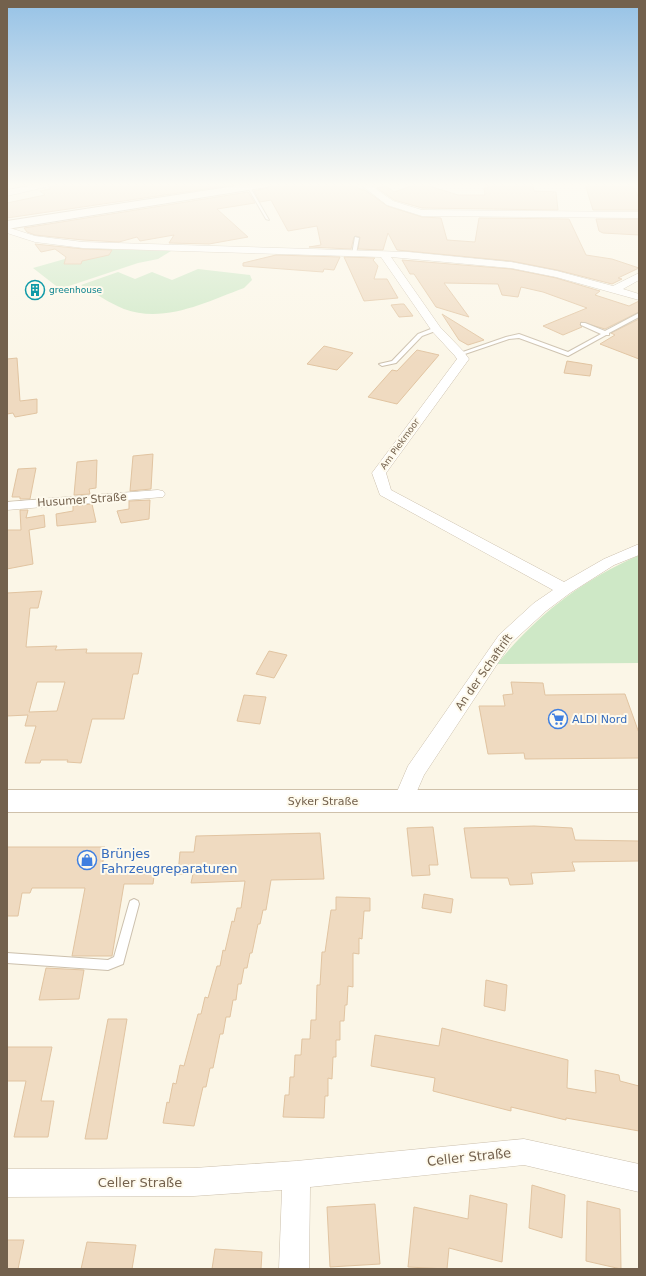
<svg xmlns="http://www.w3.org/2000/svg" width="646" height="1276" font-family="'DejaVu Sans',sans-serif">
<rect width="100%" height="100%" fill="#fbf6e7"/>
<path fill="#cee8c6" d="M100,249L171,251L158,259L138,263L60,289L33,268Z
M198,269L250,275L252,280L244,288C206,302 164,324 124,309C109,303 95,293 81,285L118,272L135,279L152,272L172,280Z
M639,555V663L497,664C539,613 580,582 639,555Z"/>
<path fill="#efdac0" stroke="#e1c4a1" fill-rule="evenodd" d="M55,184H240L7,218V203L45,195L40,191L51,189L49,188Z
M273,184H352L362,190H365L387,206L422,217L441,218L447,240L475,242L479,218L569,219L586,255L612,259L639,268L618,278L622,279L612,284L557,270L511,261L397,250L388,233L383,250L358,249L360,237L355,236L354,237L351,249L309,247L321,245L317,226L288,231L271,200L260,202L254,191L267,188Z
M417,184H423L458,195H485L484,188H488L487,184L533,185L534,191L556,192L558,210L422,208L394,200L377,188L386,186L394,192Z
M585,184H632L639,198V210H593Z
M248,192L255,203L217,209L248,237L209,244L169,243L174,235L140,241L137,237L119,242L83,240L35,235L27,232L24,228Z
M596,219H639V235L603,233L599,231Z
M35,244L83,249L112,250L109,255L82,261L81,264H64L66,257L55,249L41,252Z
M276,255L340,257L334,270L324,269L323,272L243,266V263Z
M344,257L375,258L373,260L378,266L374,279H387L398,298L364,301Z
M402,260L511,269L556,278L600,291L595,295L629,306L639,301V312L605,329L581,322L580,325L582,327L563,335L543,326L587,308L543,292L521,287L518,297L502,295L498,284L444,283L469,317L436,307L414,274H410Z
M401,304H404L413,316L399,317L391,305Z
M442,314L484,340L468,345L459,340Z
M639,319V359L600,344L615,335L611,333Z
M324,346L353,353L337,370L307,364Z
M417,350L439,355L397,404L368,397L392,370L397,371Z
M17,358L20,401L37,399V413L15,417L13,413L7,414V359Z
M567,361L592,365L590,376L564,373Z
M153,454L151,489L130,491L133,456Z
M97,460L96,488L89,489L90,494L74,495L77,462Z
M36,468L30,499H20V497H12L18,469Z
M150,500L149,519L121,523L117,511L129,509V501Z
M92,504L96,522L57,526L56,514L73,511V506Z
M20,510H28L26,518L44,515L45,527L29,530L33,564L7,569V530H21Z
M42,591L38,608H30L26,647L57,646L55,650L87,649L86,653H142L138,674H133L124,719H92L81,763L67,762L68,760H41L40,763H25L36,726H25L28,715L7,716V593ZM37,682H65L57,711L29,712Z
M269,651L287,655L274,678L256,674Z
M511,682L543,683L545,695L625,694L639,733V758L525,759L524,753L488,754L479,706H505L503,695L513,694Z
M244,695L266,697L260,724L237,721Z
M534,826L572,828L575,840L639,841V861L572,862L575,871L531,873L533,884L510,885L508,878H471L464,828Z
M433,827L438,865H429L430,875L412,876L407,828Z
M320,833L324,879L271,880L266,910H263L260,924H258L252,953H250L247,968H244L241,984H238L236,1000H233L230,1017H226L223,1034H220L213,1068H210L206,1087H203L194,1126L163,1123L167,1102L169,1103L173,1083L176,1084L180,1065L184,1066L198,1014H201L205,997L208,998L217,966H220L223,950L225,951L232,921L234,922L237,908H241L245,881L191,883L193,874H178L180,852H194L196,836Z
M7,847H105L102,868H155L153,884H124L112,956H72L85,888H32L30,893H22L18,916H7Z
M424,894L453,899L451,913L422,908Z
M336,897L370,898V911H364L362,939L359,938V954L353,953V987L348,986L347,1005H345L344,1021H340V1040H336V1057H333L332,1079L328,1078V1096H325L324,1118L283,1117L285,1095H289L290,1077H294L295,1055H301L302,1039H310L311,1020H316L317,985H320L322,952H325L331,910H336Z
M46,968L84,970L79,999L39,1000Z
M486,980L507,985L505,1011L484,1006Z
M108,1019H127L107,1139H85Z
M442,1028L568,1060L567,1088L596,1093L595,1070L619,1075L620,1081L639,1086V1131L566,1118V1120L511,1107V1111L433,1091L435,1078L371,1066L375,1035L439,1046Z
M7,1047H52L41,1101H54L48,1137H14L26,1081H7Z
M532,1185L565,1195L562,1238L529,1228Z
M470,1195L507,1204L502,1262L449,1248L447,1269L408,1267L414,1207L468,1219Z
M587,1201L620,1209L621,1269L586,1261Z
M375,1204L380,1264L330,1267L327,1207Z
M7,1240H24L18,1269H7Z
M87,1242L136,1245L132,1269H81Z
M215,1249L262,1252L261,1269H212Z"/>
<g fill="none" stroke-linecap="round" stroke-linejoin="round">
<defs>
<path id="lane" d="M247,186L250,187L269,220L266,219Z
M355,237L359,238L356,254L354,255L352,254Z
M639,313V317L609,333V335H606L568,356L519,338L509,339L462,355L457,354L506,337L519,334L568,352L601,334L581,325V323H585L605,331Z
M436,327L438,328V330L422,336L396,363L382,366L379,364L392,361L418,334Z
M134,899L138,901L139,904L123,964L108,970L7,963V953L108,960L114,957L129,904L130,901Z"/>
<path id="street" d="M39,184H54L50,186L7,196V190Z
M360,184H369L393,201L422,210L639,212V218L422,216L387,205Z
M7,227L35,236L83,242L408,252L511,262L557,271L613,286L639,273V280L623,289L639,294V300L556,277L511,268L391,257L440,327L464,352L469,359L386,473L391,490L564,582L604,559L639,544V555L614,565L570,593L546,611L511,643L424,775L410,807L403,809L396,807L393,801L408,766L499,635L534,603L553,590L380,495L372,473L457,359L455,356L432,331L381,257L83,248L35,242L7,233Z
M158,490L163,491L165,494L163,497L7,510V502Z
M524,1139L639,1164V1192L524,1165L310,1187L309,1269H279L282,1190L194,1196L7,1197V1169L194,1168L296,1161Z"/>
<path id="secondary" d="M248,184H272L267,187L7,229V221Z
M7,790H639V812H7Z"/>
</defs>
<use href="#lane" stroke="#ccc0ad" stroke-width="2"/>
<use href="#street" stroke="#ccc0ad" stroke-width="1"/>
<use href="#secondary" stroke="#cfc1ab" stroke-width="2"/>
<use href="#lane" fill="#fff" fill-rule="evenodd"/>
<use href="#street" fill="#fff" fill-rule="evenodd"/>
<use href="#secondary" fill="#fff" fill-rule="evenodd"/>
</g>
<linearGradient id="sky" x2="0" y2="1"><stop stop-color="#96c2e6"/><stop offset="0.51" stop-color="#fdfbf4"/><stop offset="1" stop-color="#fdfbf4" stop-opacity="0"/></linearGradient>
<rect width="646" height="362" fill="url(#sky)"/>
<defs>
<symbol id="building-ring" viewBox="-11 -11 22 22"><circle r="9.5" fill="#fefaed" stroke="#0f9aa8" stroke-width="1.5"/><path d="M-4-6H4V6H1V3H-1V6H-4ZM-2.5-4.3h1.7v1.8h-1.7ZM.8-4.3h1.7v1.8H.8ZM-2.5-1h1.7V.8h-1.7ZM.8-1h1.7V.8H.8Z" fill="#0f9aa8"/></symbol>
<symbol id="supermarket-ring" viewBox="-11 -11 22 22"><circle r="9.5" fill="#fefaed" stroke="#3f7fe0" stroke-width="1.5"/><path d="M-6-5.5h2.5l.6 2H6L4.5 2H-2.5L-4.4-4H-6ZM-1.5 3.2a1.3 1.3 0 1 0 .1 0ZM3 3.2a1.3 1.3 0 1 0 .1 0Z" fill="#3f7fe0"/></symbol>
<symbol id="shop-ring" viewBox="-11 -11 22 22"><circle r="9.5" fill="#fefaed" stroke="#3f7fe0" stroke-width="1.5"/><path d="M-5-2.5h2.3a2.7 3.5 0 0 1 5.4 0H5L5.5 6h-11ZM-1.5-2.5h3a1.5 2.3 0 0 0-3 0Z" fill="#3f7fe0"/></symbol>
</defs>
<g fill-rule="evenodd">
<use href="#building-ring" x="24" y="279" width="22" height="22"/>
<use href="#supermarket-ring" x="547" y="708" width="22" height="22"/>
<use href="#shop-ring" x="76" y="849" width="22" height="22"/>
</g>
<g text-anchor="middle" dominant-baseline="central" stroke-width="4" stroke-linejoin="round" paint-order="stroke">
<g font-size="9" fill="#0d838f" stroke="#fefaed" text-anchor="start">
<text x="49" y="290">greenhouse</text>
</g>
<g font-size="9" fill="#73614d" stroke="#fefaed">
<text transform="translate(400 444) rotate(-54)">Am Piekmoor</text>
</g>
<g font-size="11" fill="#73614d" stroke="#fefaed">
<text transform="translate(82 500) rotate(-4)">Husumer Straße</text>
<text transform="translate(484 672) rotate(-55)">An der Schaftrift</text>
<text x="323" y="801">Syker Straße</text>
</g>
<g font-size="11" fill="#366cbe" stroke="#fefaed" text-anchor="start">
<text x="572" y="719">ALDI Nord</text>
</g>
<g font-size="13" fill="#366cbe" stroke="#fefaed" text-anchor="start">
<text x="101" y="853">Brünjes<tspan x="101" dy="15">Fahrzeugreparaturen</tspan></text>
</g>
<g font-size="13" fill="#73614d" stroke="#fefaed">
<text transform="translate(469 1157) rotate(-6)">Celler Straße</text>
<text x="140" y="1182">Celler Straße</text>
</g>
</g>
<rect width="646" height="1276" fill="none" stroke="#73614d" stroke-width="16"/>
</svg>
